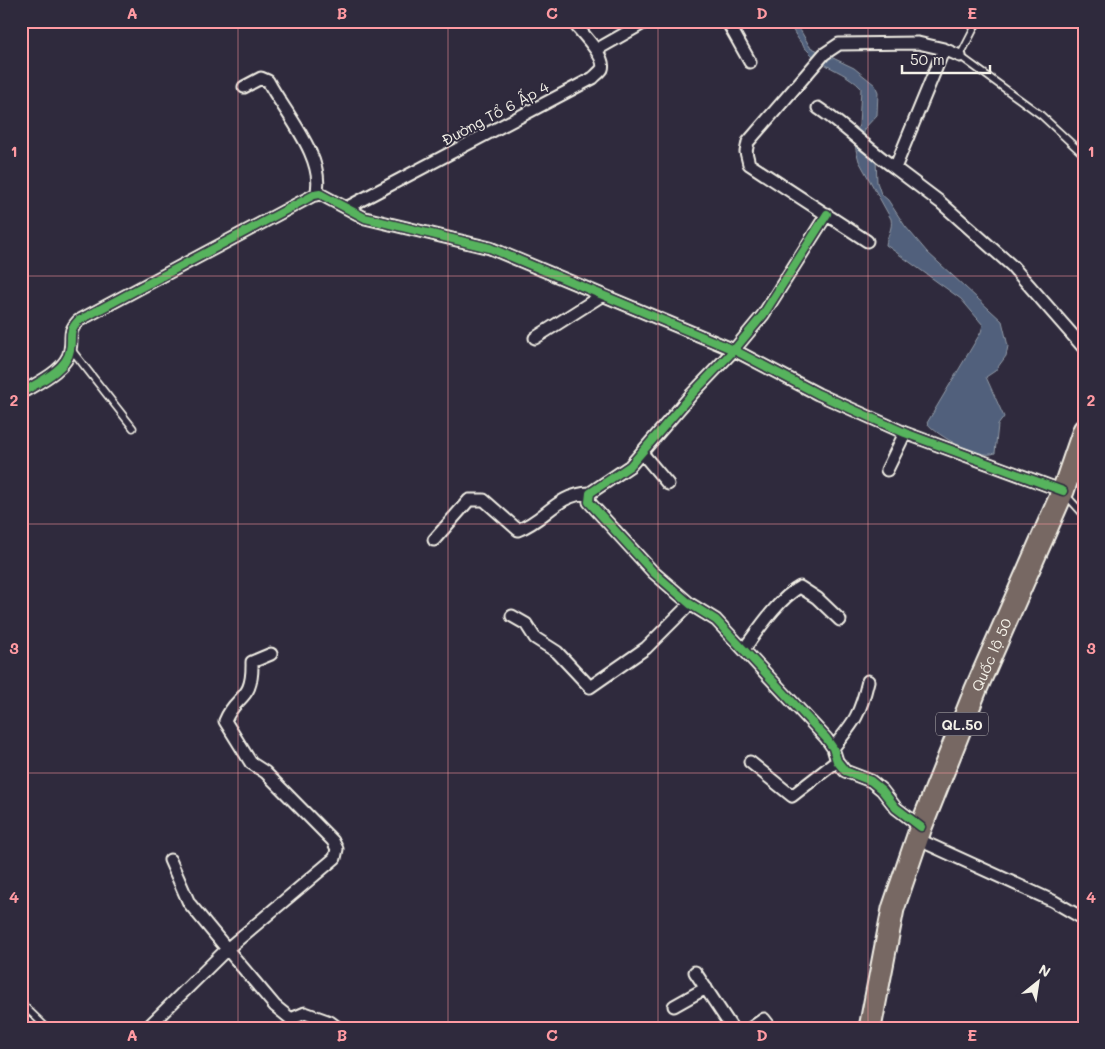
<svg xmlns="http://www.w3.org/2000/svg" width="1105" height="1049" font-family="Mali,sans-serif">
<rect width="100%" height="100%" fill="#2f2a3d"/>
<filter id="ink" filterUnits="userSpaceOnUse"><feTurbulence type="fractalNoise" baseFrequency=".02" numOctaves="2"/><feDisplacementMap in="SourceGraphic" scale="10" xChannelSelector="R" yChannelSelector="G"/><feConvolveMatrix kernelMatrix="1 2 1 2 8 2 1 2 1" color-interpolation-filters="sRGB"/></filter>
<g filter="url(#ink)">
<path fill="#51617b" stroke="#929ba7" d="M789,21H795L810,47L854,68L875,85L878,92L877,115L864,129V148L876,160L877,182L881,194L888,200L905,226L927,252L1002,321L1008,346L1006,356L995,371L986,377L1004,417L998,425L995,453C980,460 937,436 927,423L981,332L983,325L961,299L886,245C887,235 893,229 891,219L859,161L856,150L854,137L859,125L861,88C849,75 835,71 821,62C808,54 794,36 789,21Z"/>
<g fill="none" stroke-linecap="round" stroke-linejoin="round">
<defs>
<path id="lane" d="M978,21L960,56L1041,115L1084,155
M71,349L133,428
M1066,495L1084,515
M21,1003L47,1028"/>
<path id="street" d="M727,21L750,62
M944,49L895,168L940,202L1012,266L1084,348
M596,50L647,21
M244,87L261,78L268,81C284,112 327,159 316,195
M818,108C845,126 868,149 895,168
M348,207L593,78C596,75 600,72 602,69C607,57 579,30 572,21
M827,214L763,315L734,350L692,394L630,466L590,493L589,502L653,572L690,604L716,620L826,738L833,748L837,761L845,771L871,781L882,790L896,808L921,827
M867,241L749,164L746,152L748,142L824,54L839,44L918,43L944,49L960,56
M535,338L601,296
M21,393C37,383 67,370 70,350C73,336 67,333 78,321L314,195L320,194L365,218L490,248L734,350L818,394L905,433L1063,491
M642,453L668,484
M887,470L905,433
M434,540L469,500H484L518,530C546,520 556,494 590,493
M512,616L526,624L535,638L557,652L590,687L646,648L690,604
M744,649C758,630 779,598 800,587L817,598L840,620
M833,748C855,721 860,715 868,681
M750,762L792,796L837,761
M917,839L1053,901L1084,919
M170,860L189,903L227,949L335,858L337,849L333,841L265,772L251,763L225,721C236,693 253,703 252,662L271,654
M695,972L732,1028
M674,1006L706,988
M147,1028L227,949L275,1006L291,1019L305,1013L330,1022L338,1028
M751,1028L764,1019L771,1028"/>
<g id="highway">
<path id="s1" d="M870,1028L893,909L921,827L976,689L1063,491L1084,430"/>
</g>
</defs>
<use href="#lane" stroke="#f4f1e8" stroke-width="9"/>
<use href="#street" stroke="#f4f1e8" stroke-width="15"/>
<use href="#highway" stroke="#f4f1e8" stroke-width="25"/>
<use href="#lane" stroke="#2f2a3d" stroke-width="5.5"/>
<use href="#street" stroke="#2f2a3d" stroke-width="11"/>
<use href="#highway" stroke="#776864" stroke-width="21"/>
<defs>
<path id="cycleway" d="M827,214L763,315L734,350L692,394L630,466L590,493L589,502L653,572L690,604L716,620L826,738L833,748L837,761L845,771L871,781L882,790L896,808L921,827
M21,393C37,383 67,370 70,350C73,336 67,333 78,321L314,195L320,194L365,218L490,248L734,350L818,394L905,433L1063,491"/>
</defs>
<use href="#cycleway" stroke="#2f2a3d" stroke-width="11"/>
<use href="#cycleway" stroke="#56b35d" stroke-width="8"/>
</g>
</g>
<path fill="none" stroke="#ff9aa2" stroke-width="1" stroke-opacity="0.55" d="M238,21V1028M448,21V1028M658,21V1028M868,21V1028M21,276H1084M21,524H1084M21,773H1084"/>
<g text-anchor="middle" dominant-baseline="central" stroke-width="4" stroke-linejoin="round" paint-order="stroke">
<rect fill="#2f2a3d" stroke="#b9b5b5" stroke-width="1" x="936" y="712.5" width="52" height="23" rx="4"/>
<g font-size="14" font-weight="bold" fill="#f4f1e8">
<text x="962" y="724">QL.50</text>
</g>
<g font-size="15" fill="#f4f1e8" stroke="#2f2a3d">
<text transform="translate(495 113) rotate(-28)">Đường Tổ 6 Ấp 4</text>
<text stroke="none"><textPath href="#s1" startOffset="394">Quốc lộ 50</textPath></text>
</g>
</g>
<rect width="1105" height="1049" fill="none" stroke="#2f2a3d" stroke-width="55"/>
<g transform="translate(1038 982) rotate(30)" stroke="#2f2a3d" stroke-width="4" paint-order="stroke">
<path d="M0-4L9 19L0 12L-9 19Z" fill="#f4f1e8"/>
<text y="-8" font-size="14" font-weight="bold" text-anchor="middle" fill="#f4f1e8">N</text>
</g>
<path d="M902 65v8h88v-8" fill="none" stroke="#f4f1e8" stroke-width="2.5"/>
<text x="910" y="65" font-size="15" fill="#f4f1e8" stroke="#2f2a3d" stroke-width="4" paint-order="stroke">50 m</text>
<rect x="28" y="28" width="1050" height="994" fill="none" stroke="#ff9aa2" stroke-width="2"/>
<g font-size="16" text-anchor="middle" font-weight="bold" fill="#ff9aa2">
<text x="132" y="19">A</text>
<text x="342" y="19">B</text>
<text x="552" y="19">C</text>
<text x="762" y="19">D</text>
<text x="972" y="19">E</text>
<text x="14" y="157">1</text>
<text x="1091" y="157">1</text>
<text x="14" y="406">2</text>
<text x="1091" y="406">2</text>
<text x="14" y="654">3</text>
<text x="1091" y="654">3</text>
<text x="14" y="903">4</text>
<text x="1091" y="903">4</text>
<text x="132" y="1041">A</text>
<text x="342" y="1041">B</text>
<text x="552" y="1041">C</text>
<text x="762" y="1041">D</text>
<text x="972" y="1041">E</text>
</g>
</svg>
